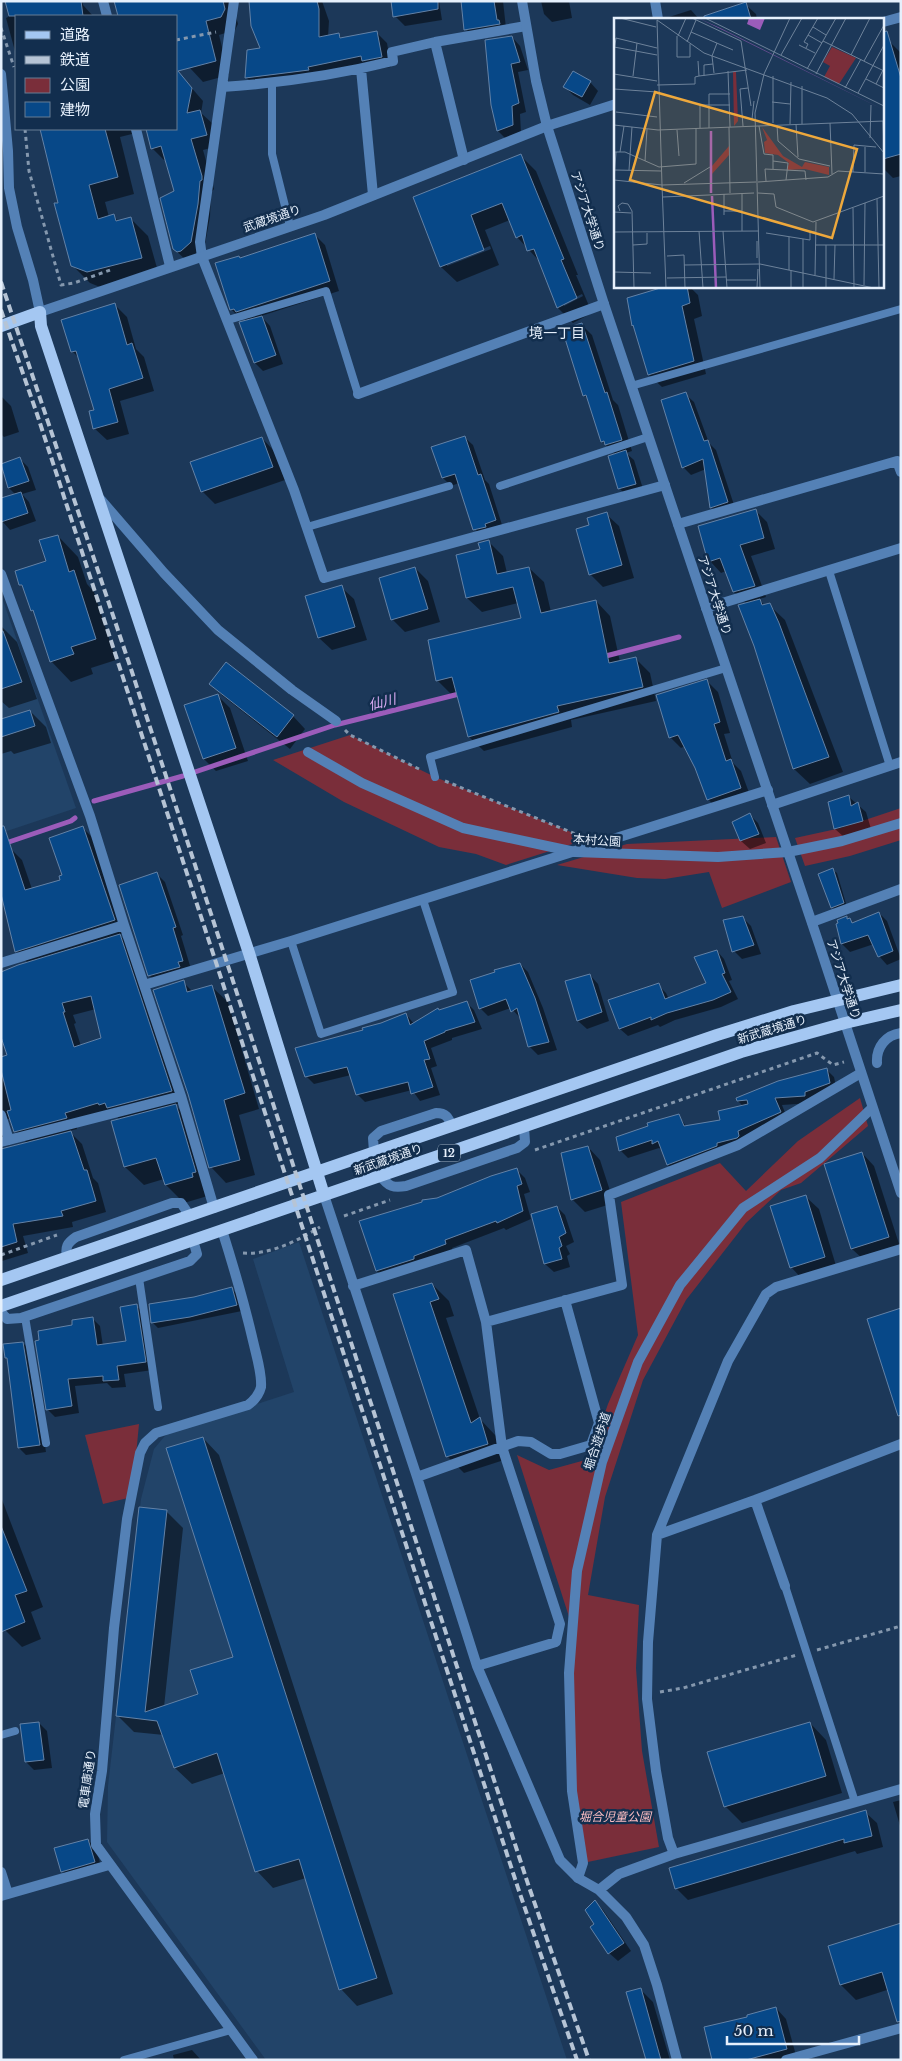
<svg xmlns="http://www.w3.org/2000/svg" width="902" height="2061" font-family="'Libre Baskerville','Noto Sans JP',serif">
<rect width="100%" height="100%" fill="#1c3859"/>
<path fill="#224469" d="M1,595L76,808L1,833Z
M299,1242L567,2060H266L107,1842L108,1786L141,1499L154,1449L164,1437L170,1432L294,1392L253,1259Z"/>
<path fill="#7a2e3a" d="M350,735L435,777L588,839L506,865L476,854L439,847L344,802L273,760Z
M901,808V840L850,856L805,866L795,838L841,828Z
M776,837L791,882L722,908L709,872L665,879L637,878L557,865L627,844Z
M860,1098L868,1126L801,1183L781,1190L746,1223L686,1300L643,1380L605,1497L588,1595L639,1605L636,1668L642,1751L659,1847L583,1863L572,1791V1626L517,1455L549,1470L589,1459L608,1404L638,1335L621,1202L720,1163L746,1191L798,1141Z
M139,1424L132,1497L103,1504L85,1435Z"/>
<path fill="#0007" fill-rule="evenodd" d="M6,1H82L83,5L93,16H16V55L6,18L10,16Z
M115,1H232L238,24L235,30L219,35L229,75L203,82L190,68L176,16H119Z
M250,1H322L329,21L328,37L339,35L343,39L376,32L387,43L391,67L257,88L247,78L261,49Z
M392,1H439L442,20L405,26L395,16Z
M462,1H503L506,28L476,40L466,29Z
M541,1H569L572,18L552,22L544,14Z
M745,4L756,14L757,19H669V17L691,10L699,19Z
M512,37L520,46L528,70L518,72L526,112L520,114L521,133L506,139L498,131Z
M890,42L901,53V176L893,178L883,168V44Z
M176,70L203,101L201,113L212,123L218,146L203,150L214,189L211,193L210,217L203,255L187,261L174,249L175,192L166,160H164L152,148L147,129H176Z
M590,82L598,91L590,105L573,95L565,87Z
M41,129H131L132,134L120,137L134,194L105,202L109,217L114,216L119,222L131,219L148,236L159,275L105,289L90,283L72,265Z
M521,156L536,171L578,275H576L592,313L573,323L558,308L541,263L517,237L510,220L485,230L499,265L457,282L441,267L414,198ZM490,246L491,249L447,266V263ZM582,294L583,296L564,306V303Z
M315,235L325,245L339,291L261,316L270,326L283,364L263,371L255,363L247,322L244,318L241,319L231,309Z
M672,286H689L698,295L702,316L694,319L706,374L662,387L649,375Z
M115,305L127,317L136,349L144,357L154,391L120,401L129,434L107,440L94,428L95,411L80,359L72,351Z
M581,324L592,335L613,400L618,405L632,451L626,453L634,460L644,492L628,497L619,488L616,455L602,441L589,400L584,395Z
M685,394L694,402L709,443L716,450L736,511L719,515L711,507L706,469L691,475L683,467Z
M1,396L11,406L19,432L4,437L1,434Z
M464,437L473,445L485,480L489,484L503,528L483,538L475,529L459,483L451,486L443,478L433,448Z
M262,438L274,451L285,480L215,504L202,491Z
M20,459L28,467L36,490L22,494L29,502L36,521L10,530L2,521L16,495L9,488L1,465Z
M755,510L767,522L775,549L751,556L766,597L759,599L765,606L769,605L785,620L843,772L810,784L794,769L755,646L747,604L734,592L726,571L721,573L710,561Z
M606,514L619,526L634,578L603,587L590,574L591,526Z
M58,536L78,557L87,584L94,592L116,660L91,668L93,674L71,682L51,661L35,613L32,610L25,589L21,585L47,562Z
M489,542L503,556L507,573L529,568L544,582L551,612L596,601L610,616L620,662L636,659L650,673L656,701L571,720L572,727L484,751L469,737L458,693L452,695L437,680L522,619L518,603L482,612L467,598L481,550Z
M415,568L428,581L440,622L405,632L392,619Z
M341,587L354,599L367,640L332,650L319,638L307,597Z
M1,626L17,642L37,699L9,708L1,701Z
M707,681L718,692L730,733L724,734L733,763L741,771L751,798L718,810L708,799L696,767L685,746L681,748L670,737Z
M211,684L293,716L305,729L290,749L223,696Z
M218,696L230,708L248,761L216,771L204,759L186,706Z
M30,711L46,727L51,743L14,754L11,751L1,754V720Z
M849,797L866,812L871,829L844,837L835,829L829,803Z
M750,815L758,823L766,843L750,849L741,841L733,822Z
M83,828L95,840L126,932L119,935L131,946L183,1102L175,1105L194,1124L211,1195L184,1203L166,1185L164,1179L144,1185L125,1167L112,1122L120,1120L115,1114L76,1124L77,1129L69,1131L82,1144L93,1178L98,1183L106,1212L72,1222L73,1227L23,1236L28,1253L2,1261L1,1152L28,1144L15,1131L11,1118L1,1121V1058L8,1056L28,963L16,951L10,848L22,860L32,889L62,881ZM96,1009L103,1039L81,1046L74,1024L76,1023L73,1015Z
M833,870L837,873L847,907L836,911L832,907Z
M157,874L165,882L183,935L181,936L191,969L158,984L150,976L120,886Z
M879,913L887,921L901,959L887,965L879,956L874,944L850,952L842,944L846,918L853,924Z
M743,918L751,926L761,954L742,959L734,951Z
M717,951L724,959L732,980L729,981L738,999L721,1007L675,1020L660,1027L658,1025L628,1036L620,1029L658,985L666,993L669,999L708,984Z
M520,964L528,972L543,1008L557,1050L538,1055L529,1046L521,1019L511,1008L488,1016L480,1008Z
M590,975L598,984L609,1021L587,1029L578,1021L567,981Z
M183,982L193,992L212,987L228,1002L259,1109L239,1115L255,1175L226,1183L211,1167Z
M467,1003L474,1010L482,1029L452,1038V1040L431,1048L437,1066L431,1068L440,1095L420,1101L412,1090L365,1102L357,1094L351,1075L314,1084L306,1076L365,1031L406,1014L414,1024Z
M827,1070L834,1077L837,1091L812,1103L782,1105L788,1120L675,1172L668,1165L662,1150L659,1148L628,1158L620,1150L678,1116L687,1127L721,1121L743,1106L738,1101Z
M588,1147L600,1160L614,1203L585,1212L572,1199Z
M862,1153L874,1166L901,1250L865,1261L852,1249Z
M517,1170L525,1178L530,1192L524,1194L531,1219L506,1230L504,1228L452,1248L453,1252L385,1279L377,1271L438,1199Z
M806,1197L819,1209L837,1269L803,1280L791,1267Z
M557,1207L565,1215L574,1242L566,1246L570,1254L567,1256L570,1267L554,1272L545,1264L533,1215Z
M432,1284L449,1301L454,1316L446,1318L480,1419L496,1436L504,1460L464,1473L447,1456L395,1295Z
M232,1289L238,1295L242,1311L158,1328L152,1322L194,1298Z
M136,1306L144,1313L153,1370L124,1374L126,1387L112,1388L107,1383L75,1386L79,1413L55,1417L47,1409L74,1326L92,1318L100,1326L103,1346L127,1342Z
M23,1343L30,1350L46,1452L26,1455L19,1448L9,1361L6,1358Z
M203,1438L219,1455L393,1994L357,2006L341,1989L306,1878L273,1888L257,1871L225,1773L192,1784L175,1768L164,1735L134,1732L117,1715L166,1511L183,1528L164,1707L199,1695L235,1658Z
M1,1497L43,1607L31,1612L41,1639L22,1647L5,1630L1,1620Z
M39,1723L47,1731L52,1768L34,1770L26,1762Z
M810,1723L826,1740L842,1793L742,1823L725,1806Z
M901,1800V1829L893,1802Z
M865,1812L877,1823L883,1847L857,1854L855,1851L688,1900L676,1888Z
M88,1840L96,1848L102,1870L70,1879L62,1871Z
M595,1902L603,1910L631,1951L618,1961L609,1953L595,1924Z
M901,1924V2022L887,1990L856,2000L841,1985Z
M640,1989L653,2002L670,2060H647Z
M776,2008L786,2019L797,2059L713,2060L749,2018Z
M192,2050L201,2060H174L173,2055Z"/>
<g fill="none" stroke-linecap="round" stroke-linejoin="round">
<path stroke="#9b5cba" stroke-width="5" d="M602,657L679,637
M94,801L183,776L335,725L463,693
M3,844L71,821L75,818"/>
</g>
<path fill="#074888" stroke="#6382a7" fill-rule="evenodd" d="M5,1H81L83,16H9Z
M114,1H223L225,9L221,17L206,21L216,61L178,71L192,88L187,113L200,110L207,135L191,139L202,176V180L200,181L198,204L191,242L181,251L177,252L173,249L160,198L174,191L161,146L151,149L146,129H176V16H118Z
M249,1H317L319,9V37L339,33L340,38L377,31L382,57L362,61L361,56L308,67L309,70L245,78L247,50L260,48L251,26Z
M391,1H438V9L393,17Z
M461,1H494L497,20H499L500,24L464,30Z
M746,2L751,19H704V16Z
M887,31L901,78V154L883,159V32Z
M512,36L520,62L511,64L519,103L512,106L513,125L497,131L491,105L485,40Z
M573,71L591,81L582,97L563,87Z
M40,129H105L118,177L89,185L98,219L114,214L116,221L131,217L142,258L87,272L71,266L54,203H58Z
M521,154L564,259L561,260L577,298L557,308L534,249L527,251L522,235L516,238L502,203L471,215L484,250L440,267L413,197Z
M315,233L330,281L236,312L234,309L230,310L215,263L239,256L240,258Z
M667,286H687L690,303L682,306L694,361L648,375L633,325L632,326L627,298Z
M115,303L127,345L132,343L143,378L109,389L118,422L93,429L89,411L94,410L76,351L71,352L61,320Z
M262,316L276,355L254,363L239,322Z
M582,323L605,393L607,392L622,440L605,445L604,441L601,442L586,395L583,396L562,329Z
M686,392L704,441L708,440L728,502L710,508L703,459L682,468L661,400Z
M465,436L478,475L481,474L496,520L485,524L486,527L473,530L455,474L442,478L431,447Z
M262,437L273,467L201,492L190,462Z
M626,450L636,484L618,489L608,456Z
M20,457L29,481L8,488L1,464Z
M21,492L28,513L1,522V498Z
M756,509L764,538L740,545L755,586L733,592L720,558L708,562L698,526Z
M607,512L622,565L589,575L576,529L589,525L587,518Z
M58,535L69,572L74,570L96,639L71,647L74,654L50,662L33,610L31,611L22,585H19L15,571L46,561L39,540Z
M489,540L497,574L529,567L541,613L596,600L609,663L636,657L643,687L557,706L559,712L468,737L452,677L436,681L428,640L521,618L513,587L466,598L456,555L480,549L478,543Z
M415,567L428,609L391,620L379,578Z
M342,585L355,627L318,638L305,596Z
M760,599L762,605L770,603L779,623L829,757L793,769L754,646L738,605Z
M1,631H3L22,682L1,689Z
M226,662L294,715L277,737L209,684Z
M707,679L720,722L714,724L726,761L731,759L741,788L707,800L695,768L678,735L669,738L656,695Z
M218,694L236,748L203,759L184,705Z
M30,710L35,726L1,737V719Z
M849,795L851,806L858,802L863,821L834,829L828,802Z
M750,813L759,834L740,841L732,822Z
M1,826H4L25,890L60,880L59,876L62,875L49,838L83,826L115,920L15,952L1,894Z
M833,868L844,903L831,908L818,874Z
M157,872L176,927L173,928L183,961L178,962L180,967L148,976L119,885Z
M879,912L893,951L878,957L868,935L841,944L836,924L838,923L837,920L847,916V919L850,918L852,923Z
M743,916L754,945L732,952L723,920Z
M120,934L172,1091L107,1108L105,1103L99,1105L98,1103L65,1113L67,1118L14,1132L7,1111L11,1110L1,1070V1057L7,1055L1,1037V972L18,965ZM91,996L101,1038L74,1047L63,1012H65L62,1003Z
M717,950L725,973L722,974L731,992L713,1000L667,1013L651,1020V1017L619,1029L608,1000L659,983L665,999L706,983L694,957Z
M520,963L535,998L549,1042L528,1047L517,1008L511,1012L506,999L479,1009L470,980L495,972L494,970Z
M590,974L602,1012L577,1021L565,981Z
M184,980L187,992L212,985L245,1093L224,1100L240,1160L209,1168L188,1094L153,990Z
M467,1001L475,1022L445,1031V1032L424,1041L430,1059L424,1060L433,1087L411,1094L408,1082L356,1095L347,1067L305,1077L295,1048L363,1030L362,1028L381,1023L406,1013L410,1025L438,1008L439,1010Z
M827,1068L830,1083L805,1092V1096L775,1098L781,1112L738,1131L739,1136L737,1138L717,1143V1146L667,1165L658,1141L652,1144V1140L619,1151L616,1137L648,1126L647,1123L679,1114L684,1126L720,1120L718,1111L748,1104L747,1100L737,1101L736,1098L778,1081Z
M176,1104L196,1172L192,1173L193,1177L165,1185L156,1158L124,1167L111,1121Z
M71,1131L84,1170H87L96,1201L61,1211L63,1216L13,1224L17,1242L1,1247V1149Z
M588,1146L602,1190L571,1200L561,1153Z
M862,1152L889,1237L851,1249L824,1164Z
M517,1168L522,1184L517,1186L523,1211L497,1223L496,1221L445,1240L446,1244L414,1256V1259L376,1271L359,1221L422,1202V1200L437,1198L491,1176Z
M806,1195L825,1257L790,1268L770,1206Z
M557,1206L566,1233L559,1237L562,1246L559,1248L562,1259L544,1264L531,1214Z
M432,1283L439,1299L430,1302L471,1423L480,1417L488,1444L446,1457L393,1294Z
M232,1287L237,1305L190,1317L151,1323L149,1304L194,1297Z
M137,1304L146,1362L117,1366L119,1380L103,1381V1376L68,1379L72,1406L46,1410L35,1341L39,1340L38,1331L72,1325V1320L93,1317L97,1345L126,1341L120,1307Z
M901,1308V1415L898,1416L867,1319Z
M23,1342L40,1445L18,1448L7,1358H5L3,1344Z
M203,1437L377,1978L339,1990L299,1859L255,1872L217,1753L174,1768L157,1721L116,1716L139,1507L167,1510L145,1712L198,1694L190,1670L233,1657L166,1448Z
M1,1526L27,1591L15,1595L25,1622L1,1632Z
M39,1722L44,1760L25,1762L20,1724Z
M810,1722L826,1776L724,1807L707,1752Z
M866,1810L872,1836L844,1843V1839L675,1889L669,1868Z
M88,1839L95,1862L61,1872L54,1848Z
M595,1900L624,1943L608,1954L590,1927L594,1924L585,1910Z
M901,1923V2021L897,2022L882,1972L840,1985L828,1946Z
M641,1988L661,2060H646L626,1992Z
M776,2007L787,2049L746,2060H712L704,2027L747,2017V2015Z"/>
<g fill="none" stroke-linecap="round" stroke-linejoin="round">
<path stroke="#8598ae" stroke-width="3" stroke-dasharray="4 4" stroke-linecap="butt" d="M1,28L14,67
M176,40L216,32
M25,129L29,171L61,285L74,283L113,269
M345,730L350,735L421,770
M445,781L578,835
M535,1150L817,1053L833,1065L844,1062
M344,1216L390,1200
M243,1253C270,1255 297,1241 320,1227
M1,1255L57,1235
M817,1650L901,1626
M660,1692L683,1688L797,1655"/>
<path stroke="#5481b6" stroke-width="8" d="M272,83V154L290,226
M228,320L326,291L358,394
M631,386L901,309
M500,486L648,437
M307,527L449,486
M829,571L890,766
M435,777L430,757L726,668
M291,941L321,1034L453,992L423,900
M139,1278L158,1407
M25,1317L46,1443
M785,1586L855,1802
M1,1735L15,1731
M124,2060L231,2030"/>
<path stroke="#5481b6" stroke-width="10" d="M308,752L362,783L463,828L575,852L718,857L788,852L842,841L901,823
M877,1063C876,1047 886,1035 901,1033
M578,1878L583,1863L572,1791L569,1673L577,1571L602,1462L638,1362L680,1285L743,1208L820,1158L872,1108"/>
<path stroke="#5481b6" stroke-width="10" d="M103,1L107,16
M234,1L200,242L202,257L294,490L324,578L665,485
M655,1L658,19
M435,42L464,160
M361,69L373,195
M1,74L8,151L9,188L17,227L33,280L40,312
M222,87C280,83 337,75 393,61L392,52L435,42L526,26
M136,129L170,266
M358,394L604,304
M101,500L164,573L218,630L292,690L336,721
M678,524L897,461L901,472
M1,574L90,816L124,925L181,1096L214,1208
M706,608L901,548
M772,805L901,762
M812,922L901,889
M1,963L124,925
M144,985L291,941L768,790
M1,1115L9,1140
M1,1142L181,1096
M374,1152L373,1138L381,1131L436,1113C446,1113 448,1117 452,1126
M381,1176C388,1187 394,1188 406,1186L517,1148L525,1142L524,1127
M324,1195L417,1477L477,1666L560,1860L578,1878L599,1890L626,1917L644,1945L657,1985L677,2060
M222,1230C234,1268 245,1306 254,1345C257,1358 262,1374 261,1387C259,1395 255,1400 248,1405L156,1433L145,1443L140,1453L127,1519L114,1628L102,1771L95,1814L96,1845L253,2060
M67,1258C65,1247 67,1243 76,1237L172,1203H181L190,1216
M353,1286L466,1250L486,1322L502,1447L560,1624L556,1642L477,1666
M1,1312L7,1319L21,1318L190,1261L197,1254L193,1240
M486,1322L622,1285L609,1195L738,1145L861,1073
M417,1477L518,1441L531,1442L551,1454H560L591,1445L599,1423L565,1300
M755,1500L785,1586
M657,1535L755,1500L901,1444
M674,1854L668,1838L656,1771L647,1699L648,1642L657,1535L728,1361L766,1294L776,1287L901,1249
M1,1872L8,1894
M599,1890L619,1874L674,1854L901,1789
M1,1896L109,1865
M786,2060L901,2028"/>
<path stroke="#5481b6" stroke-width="10" d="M522,1L536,81L547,126L604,304L819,944L901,1193
M883,22L901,17
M40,312L324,215L547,126L616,104"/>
<path stroke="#a4c7f2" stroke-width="12" d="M1,326L40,312L41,326L249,953L324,1195
M1,1280L717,1035L794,1011L901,985
M1,1306L741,1052L845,1023L901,1010"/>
<path stroke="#b6c4d5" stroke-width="4" stroke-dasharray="8 4" stroke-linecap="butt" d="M1,282L131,669L528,1884L589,2060
M1,310L37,414L518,1888L577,2060"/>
</g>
<g text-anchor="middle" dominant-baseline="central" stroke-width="5" stroke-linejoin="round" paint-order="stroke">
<rect fill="#122e4e" stroke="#a6b6c8" stroke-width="1" x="438" y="1144.5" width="22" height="17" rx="4"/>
<g font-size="11" font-weight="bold" fill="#e6f0fc">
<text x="449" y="1153">12</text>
</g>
<g font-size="12" fill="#e6f0fc" stroke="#122e4e">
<text transform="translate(588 211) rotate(72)">アジア大学通り</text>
<text transform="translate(272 218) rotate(-19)">武蔵境通り</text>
<text transform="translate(715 595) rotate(72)">アジア大学通り</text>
<text transform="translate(597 840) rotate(4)">本村公園</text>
<text transform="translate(844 979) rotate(72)">アジア大学通り</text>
<text transform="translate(772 1029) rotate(-17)">新武蔵境通り</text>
<text transform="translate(388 1159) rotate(-19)">新武蔵境通り</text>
<text transform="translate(597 1441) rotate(-72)">堀合遊歩道</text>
<text transform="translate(87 1779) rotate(-82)">電車庫通り</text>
</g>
<g font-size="12" font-style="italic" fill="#fdbec3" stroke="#122e4e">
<text x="615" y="1816">堀合児童公園</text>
</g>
<g font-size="14" fill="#e6f0fc" stroke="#122e4e">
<text x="557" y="333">境一丁目</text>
</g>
<g font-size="14" font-style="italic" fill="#daacf3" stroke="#122e4e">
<text transform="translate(382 702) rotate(-14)">仙川</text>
</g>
</g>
<g transform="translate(614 18)">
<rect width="270" height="270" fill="#1c3859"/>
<path d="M218,29L242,40L225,66L210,59L216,48L209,44ZM119,54H122L124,103L120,108ZM148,109L169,138L188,149L191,144L215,149V157L191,151L173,152L175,145L164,137L151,135L150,124L153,122ZM115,128V137L98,156V148Z" fill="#7a2e3a"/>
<path d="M84,0L106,10L270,92L113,14ZM135,0H151L146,12L133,6Z" fill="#9b5cba"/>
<path fill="none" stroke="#9b5cba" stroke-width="2.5" d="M97,175V113M98,178L102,270"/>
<path fill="none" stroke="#6d829a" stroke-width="1" d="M6,0L42,9M78,0L127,23L137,88M91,0L270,88M43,2L90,35L213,80L238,96L270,135M199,9L212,17M77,14L119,32M194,17L208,25M63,18V39H76V26M64,18L72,0M209,23L270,53M73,24L82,2M185,27L201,35M0,29L43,37M192,30L194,26L190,24L204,0M0,34L2,20L43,30M167,37L188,0M237,37L256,0M250,43L270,7M193,51L222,0M114,53L116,109M100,55L98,38L103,25M0,56L43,63M202,56L232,0M19,58L23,25M85,58L133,52M90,58V47L99,46M159,58V105M252,61L270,70M262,66L269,52M43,67L81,66V59L85,58L84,43M188,68V106M231,70L247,41M0,71L43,74M244,75L270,27M158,84L176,86M2,94L43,99M138,101L140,83M269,103L270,135M216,105L218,156M176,106L177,64M182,106L184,139M0,107L44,112L270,103M163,107L164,123L185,141L216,148M129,108L126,71L134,70M145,108L150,136L159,137V151M115,109L116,175M86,110V87H116M95,110V76H116M63,112L65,138M256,120L257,87M251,129V154M0,134H11L45,149L82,146V110M6,134L10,108M31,143L33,111M159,143L174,145L172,162M1,152L47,153M15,152L18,109M239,154L240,127L262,129M0,162L48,167L43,2M0,162L2,134M152,163L151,151L191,153L192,162M144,164L214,159L224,153L270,156M70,165L96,149M144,175L160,176L162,189L199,204L270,178M110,176V197M49,179L140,175M263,181L265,270M239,190L240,270M6,193L4,188L8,185L14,186L18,193L20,270M110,193H128M0,194L17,195M85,213L89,270M109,213L113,270M128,213V175M0,214L145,213M152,215L196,222V214H201M175,219V252M143,223V240M19,227L33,226V215M201,227H270M53,238L70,237L71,270M70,247L146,246L260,270M0,254L37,255M201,257L202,204M53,260L112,259M220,261L221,227M112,262H142M250,267L251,185M52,270L48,167L142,164M143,270L144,251M146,270L141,95L150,56L176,0M177,270V252M189,270V221M212,270V227"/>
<path fill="#eea83c" fill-opacity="0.15" stroke="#eea83c" stroke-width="2.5" d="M41,74L243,131L218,220L16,162Z"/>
<rect width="270" height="270" fill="none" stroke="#e6f0fc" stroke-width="2.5"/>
</g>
<rect width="902" height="2061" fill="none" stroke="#e6f0fc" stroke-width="5"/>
<rect x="15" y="15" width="162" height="115" fill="#122e4e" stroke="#677c94"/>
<rect x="25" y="31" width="25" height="8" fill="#a4c7f2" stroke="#677c94"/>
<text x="60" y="40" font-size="15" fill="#e6f0fc">道路</text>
<rect x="25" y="56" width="25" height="8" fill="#b6c4d5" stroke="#677c94"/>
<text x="60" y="65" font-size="15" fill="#e6f0fc">鉄道</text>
<rect x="25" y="78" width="25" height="15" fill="#7a2e3a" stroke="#677c94"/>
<text x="60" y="90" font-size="15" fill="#e6f0fc">公園</text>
<rect x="25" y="102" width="25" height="15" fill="#074888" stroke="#677c94"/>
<text x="60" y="115" font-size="15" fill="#e6f0fc">建物</text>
<path d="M727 2036v8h132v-8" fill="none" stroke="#e6f0fc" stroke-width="2.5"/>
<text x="734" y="2036" font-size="15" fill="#e6f0fc" stroke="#122e4e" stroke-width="4" paint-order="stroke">50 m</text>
</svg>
